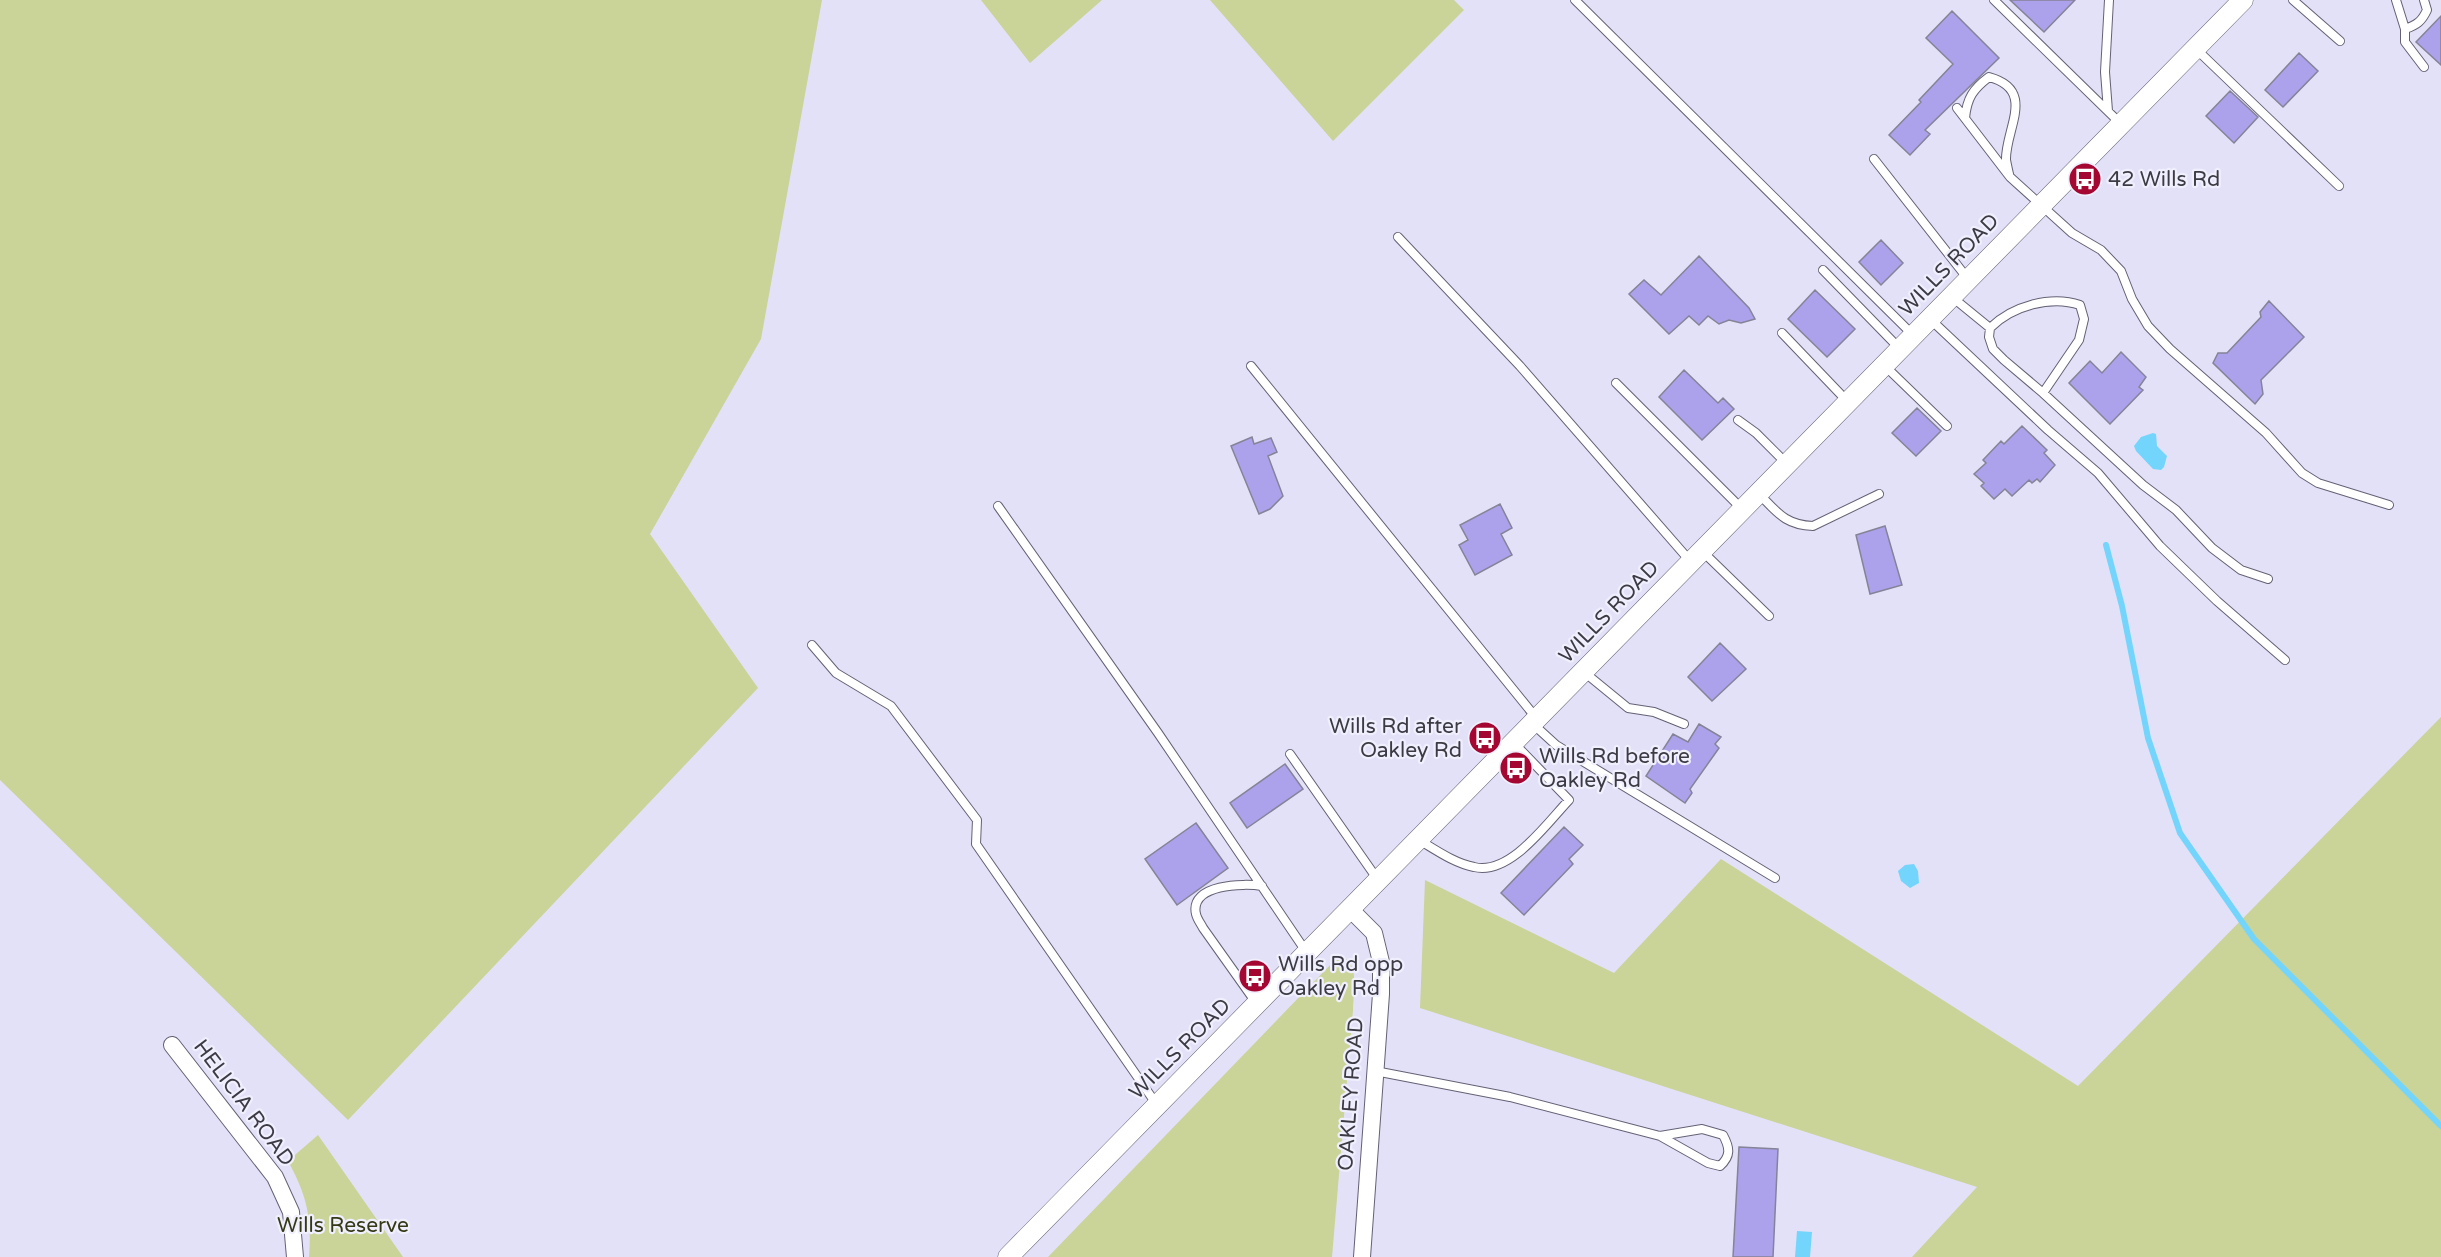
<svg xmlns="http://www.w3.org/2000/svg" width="2441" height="1257" font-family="'Varela Round',sans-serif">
<rect width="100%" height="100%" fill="#e3e1f7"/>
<path fill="#cad398" d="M0,0H822L761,339L650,534L758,688L348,1120L0,780Z
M981,0H1102L1030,63Z
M1210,0H1454L1464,10L1333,141Z
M2441,717V1257H1912L1977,1187L1420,1008L1425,880L1614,973L1721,859L2078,1086Z
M1343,957C1360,966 1353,993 1353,1010L1332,1257H1048L1334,961Z
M318,1135L403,1257H309C312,1217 307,1196 288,1161Z"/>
<path fill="#73d5fb" d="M2153,433L2156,434L2157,446L2167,456L2164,467L2161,470L2153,469L2136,451L2134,446L2141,437Z
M1914,864L1918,871L1919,883L1910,888L1901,881L1898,871L1905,865Z
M1797,1231L1812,1232L1810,1257H1795Z"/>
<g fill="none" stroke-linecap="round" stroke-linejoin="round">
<path stroke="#73d5fb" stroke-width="6" d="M2106,545L2122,606L2148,738L2180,833L2254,939L2441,1126"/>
</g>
<path fill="#aca1eb" stroke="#858397" stroke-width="1.5" d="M2010,0H2075L2044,32Z
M1952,11L1999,58L1925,130L1930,134L1910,155L1889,135L1921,102L1919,100L1953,64L1926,38Z
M2441,16V65L2416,42Z
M2299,53L2318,71L2283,107L2265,90Z
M2230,91L2258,117L2234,143L2206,116Z
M1881,240L1903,263L1881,285L1859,262Z
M1699,256L1749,308L1755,319L1741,323L1729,320L1719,324L1708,316L1699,325L1689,316L1669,334L1629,294L1644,280L1661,295Z
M1815,290L1855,329L1827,357L1788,319Z
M2269,301L2304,337L2261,380L2263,394L2255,404L2213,363L2218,353H2227L2261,317L2260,312Z
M2121,352L2146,377L2139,387L2143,390L2110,424L2069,383L2090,361L2102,373Z
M1684,370L1718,403L1723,398L1734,409L1702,440L1659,397Z
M1917,408L1941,431L1916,456L1892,433Z
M2022,426L2047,450L2044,453L2055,465L2040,482L2037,479L2032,483L2029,480L2012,496L2005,489L1994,499L1981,486L1984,483L1974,474L1986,463L1983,460L2001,441L2004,444Z
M1252,437L1254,444L1271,438L1277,452L1268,456L1283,496L1270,509L1259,514L1231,446Z
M1500,504L1512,528L1501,534L1512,555L1475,575L1459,545L1468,540L1460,525Z
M1885,526L1902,585L1870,594L1856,535Z
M1720,643L1746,669L1712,701L1688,677Z
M1699,724L1721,737L1715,744L1719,748L1690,789L1692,793L1685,803L1646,776L1673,734L1688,742Z
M1285,764L1303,789L1247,828L1230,803Z
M1196,823L1228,868L1177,905L1145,859Z
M1564,827L1583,845L1569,859L1573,864L1524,915L1501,893Z
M1739,1147L1778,1149L1773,1257H1733Z"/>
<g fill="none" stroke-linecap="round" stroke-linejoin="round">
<defs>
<path id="service" d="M1575,0L1913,335
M1994,0L2121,124
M2293,0L2340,41
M2396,0L2405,29C2417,25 2422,21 2427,10L2424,0
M2405,29V42L2424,67
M2196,49L2339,186
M1957,108L2010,177L2072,233L2101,250L2121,271L2132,299L2148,326L2170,349L2266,433L2302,473L2318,483L2389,505
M2108,111L2105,72L2109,0
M1965,118C1967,98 1973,89 1989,77C2037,90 2005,129 2006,160C2007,165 2008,170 2009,174
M1874,159L1968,279
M1398,237L1520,366L1691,562
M1823,270L1900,349
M1952,297L1990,328C2012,306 2051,295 2080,305L2084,319L2079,340L2043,393
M1930,319L2048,430L2098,473L2160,546L2217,601L2285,660
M1990,328L1989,337L1993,349L2004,360L2043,393L2143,485L2176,510L2212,548L2241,570L2268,579
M1782,333L1848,402
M1251,366L1537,719
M1885,366L1947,426
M1616,383L1742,509
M1738,420L1756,433L1787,464
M1759,494C1777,512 1785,525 1813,526L1879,494
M998,506L1158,733L1307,953
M1702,551L1769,616
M812,645L836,673L891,706L977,820L976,844L1157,1105
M1584,672L1628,708L1654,712L1684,724
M1533,724L1556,745L1775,878
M1290,754L1378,880
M1419,840C1436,850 1454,863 1474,867C1510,876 1547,823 1569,800L1514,743
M1257,1004L1203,928C1201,924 1197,919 1196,914C1189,884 1244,883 1262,886
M1375,1071L1510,1097L1660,1136L1702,1129L1723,1135C1730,1148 1731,1156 1720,1166L1708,1163L1660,1136"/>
<path id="minor" d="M1350,909L1374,933L1381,962V994L1362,1257
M172,1045L275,1177L291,1212L295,1257"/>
<path id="tertiary" d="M1008,1257L2243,0"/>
</defs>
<use href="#service" stroke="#646175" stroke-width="10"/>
<use href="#minor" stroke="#646175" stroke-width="18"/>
<use href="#tertiary" stroke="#646175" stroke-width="21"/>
<use href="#service" stroke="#fff" stroke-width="8"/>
<use href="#minor" stroke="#fff" stroke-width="16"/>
<use href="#tertiary" stroke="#fff" stroke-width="20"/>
</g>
<defs>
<symbol id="bus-disc" viewBox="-11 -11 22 22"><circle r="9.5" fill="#a40731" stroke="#f0effd"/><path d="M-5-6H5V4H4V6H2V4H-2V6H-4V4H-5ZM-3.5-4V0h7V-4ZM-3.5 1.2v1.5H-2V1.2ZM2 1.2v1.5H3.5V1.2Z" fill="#fff"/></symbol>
</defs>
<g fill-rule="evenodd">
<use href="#bus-disc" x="2066" y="160" width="38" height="38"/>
<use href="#bus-disc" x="1466" y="719" width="38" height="38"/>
<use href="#bus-disc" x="1497" y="749" width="38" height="38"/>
<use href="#bus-disc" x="1236" y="957" width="38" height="38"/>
</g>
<g text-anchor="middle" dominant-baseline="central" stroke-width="4.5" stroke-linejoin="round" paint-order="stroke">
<g font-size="21" fill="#3c3b44" stroke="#f0effd" text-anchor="start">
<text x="2108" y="179">42 Wills Rd</text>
<text x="1462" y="726" text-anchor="end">Wills Rd after<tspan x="1462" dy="24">Oakley Rd</tspan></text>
<text x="1539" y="756">Wills Rd before<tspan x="1539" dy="24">Oakley Rd</tspan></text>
<text x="1278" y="964">Wills Rd opp<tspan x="1278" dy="24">Oakley Rd</tspan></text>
</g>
<g font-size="21" fill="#3c3b44" stroke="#f0effd">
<text transform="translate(1949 265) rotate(-46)">WILLS ROAD</text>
<text transform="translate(1609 612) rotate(-46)">WILLS ROAD</text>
<text transform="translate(1180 1049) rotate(-45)">WILLS ROAD</text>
<text transform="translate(1351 1094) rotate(-86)">OAKLEY ROAD</text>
<text transform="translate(244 1103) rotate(53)">HELICIA ROAD</text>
</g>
<g font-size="21" fill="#353916" stroke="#f0effd">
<text x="343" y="1225">Wills Reserve</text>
</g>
</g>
</svg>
